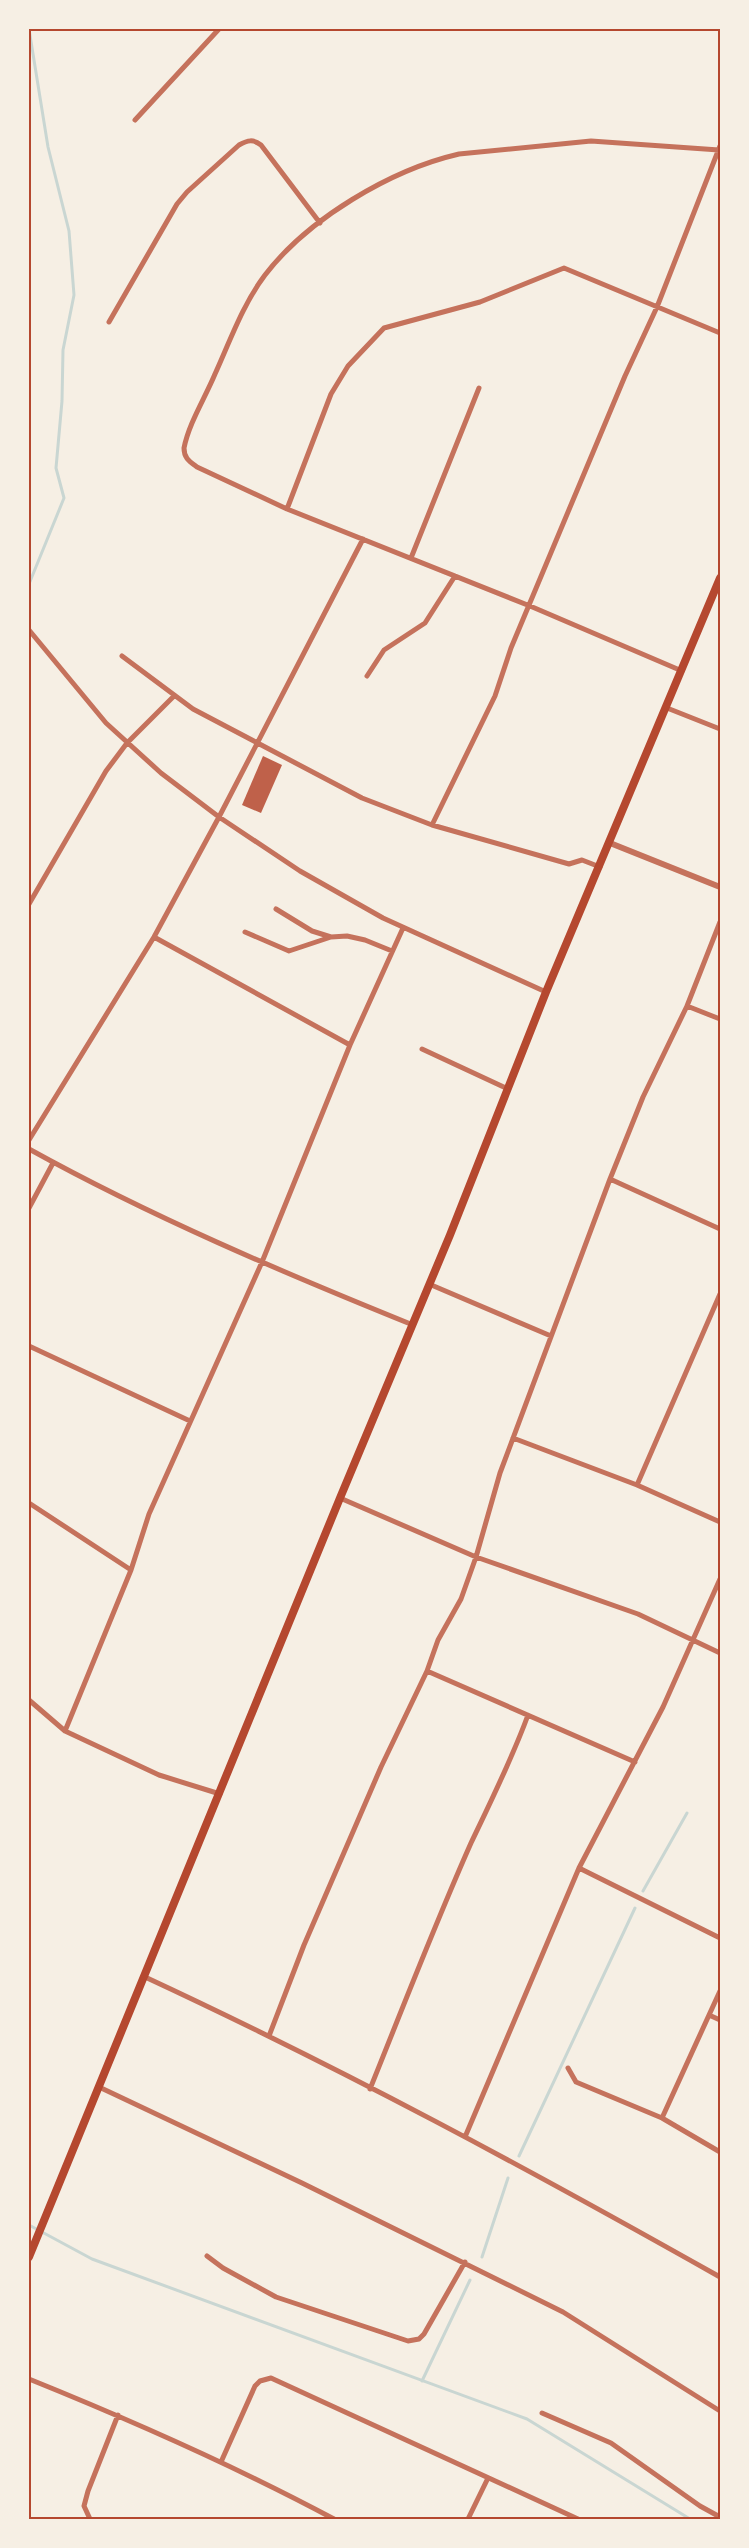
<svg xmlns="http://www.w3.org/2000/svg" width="749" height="2548" font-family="'Alegreya Sans',sans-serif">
<rect width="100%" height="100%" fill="#f6efe4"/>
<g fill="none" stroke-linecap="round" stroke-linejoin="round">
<path stroke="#c9d6d2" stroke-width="3" d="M29,584L64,498L56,468L62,401L63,350L74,295L69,231L48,147L29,29
M643,1891L687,1813
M519,2156L635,1908
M29,2225L92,2259L527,2419L690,2519
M482,2257L508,2178
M422,2381L470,2280"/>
</g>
<path fill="#bf614a" d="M263,756L282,765L261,813L242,805Z"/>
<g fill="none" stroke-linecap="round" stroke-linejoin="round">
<path stroke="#c5725c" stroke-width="5" d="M135,120L219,29
M109,322L177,204L187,192L239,145C248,140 253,139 261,145L320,223
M287,509L331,394L348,366L384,328L480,302L564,268L720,333
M411,558L479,388
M29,630L106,723L161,773L219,817L300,871L383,918L546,992
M122,656L193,709L362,798L432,825L569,864L582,860L600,867
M682,671L530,606L287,509L197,467C189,461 184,458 184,448C189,423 205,398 215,374C230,341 243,304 265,275C308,219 390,170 459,154L591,141L719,150
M367,676L384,650L425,623L455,576
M667,708L720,729
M432,825L495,696L511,648L625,376L657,307L720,146
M29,904L106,771L127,743L174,696
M276,909L312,931L331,937L347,936L365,940L392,951
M245,932L289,951L331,937
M154,937L350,1045
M687,1006L720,1019
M422,1049L508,1089
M29,1140L154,937L219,817L363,539
M29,1149C152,1217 282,1272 413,1325
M610,1179L720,1229
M29,1208L53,1163
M429,1284L551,1336
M29,1346L190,1421
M513,1438L637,1485L720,1522
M637,1485L720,1294
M340,1498L476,1557L638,1614L720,1653
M29,1503L131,1570
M427,1671L635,1762
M29,1700L65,1731L159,1775L220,1794
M65,1731L131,1570L149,1514L262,1262L350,1045L403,928
M579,1868L720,1938
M145,1977C341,2068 532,2171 720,2277
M709,2015L720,2020
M269,2036L304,1945L381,1767L427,1671L438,1640L461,1599L476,1557L500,1473L610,1179L643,1097L687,1006L720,922
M568,2068L576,2082L662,2118L720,2152
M99,2087L302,2183L563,2312L720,2411
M370,2089C403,2007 435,1924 471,1843C491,1801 512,1759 528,1715
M662,2118L720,1991
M465,2137L579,1868L663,1707L720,1579
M207,2256L223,2268L276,2297L408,2341L419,2339L424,2334L465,2262
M29,2379C133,2421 235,2466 334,2519
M542,2413L611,2443L700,2506L720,2517
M221,2462L255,2386L260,2381L271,2378L578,2519
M90,2519L84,2506L88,2491L118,2415
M468,2519L488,2478"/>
<path stroke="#c5725c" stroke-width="6" d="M610,843L720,887"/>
<path stroke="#b5482f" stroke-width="8" d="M29,2257L340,1498L450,1235L546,992L720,578"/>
</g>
<rect width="749" height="2548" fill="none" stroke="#f6efe4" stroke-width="60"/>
<rect x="30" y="30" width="689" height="2488" fill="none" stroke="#b5482f" stroke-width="2"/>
</svg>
